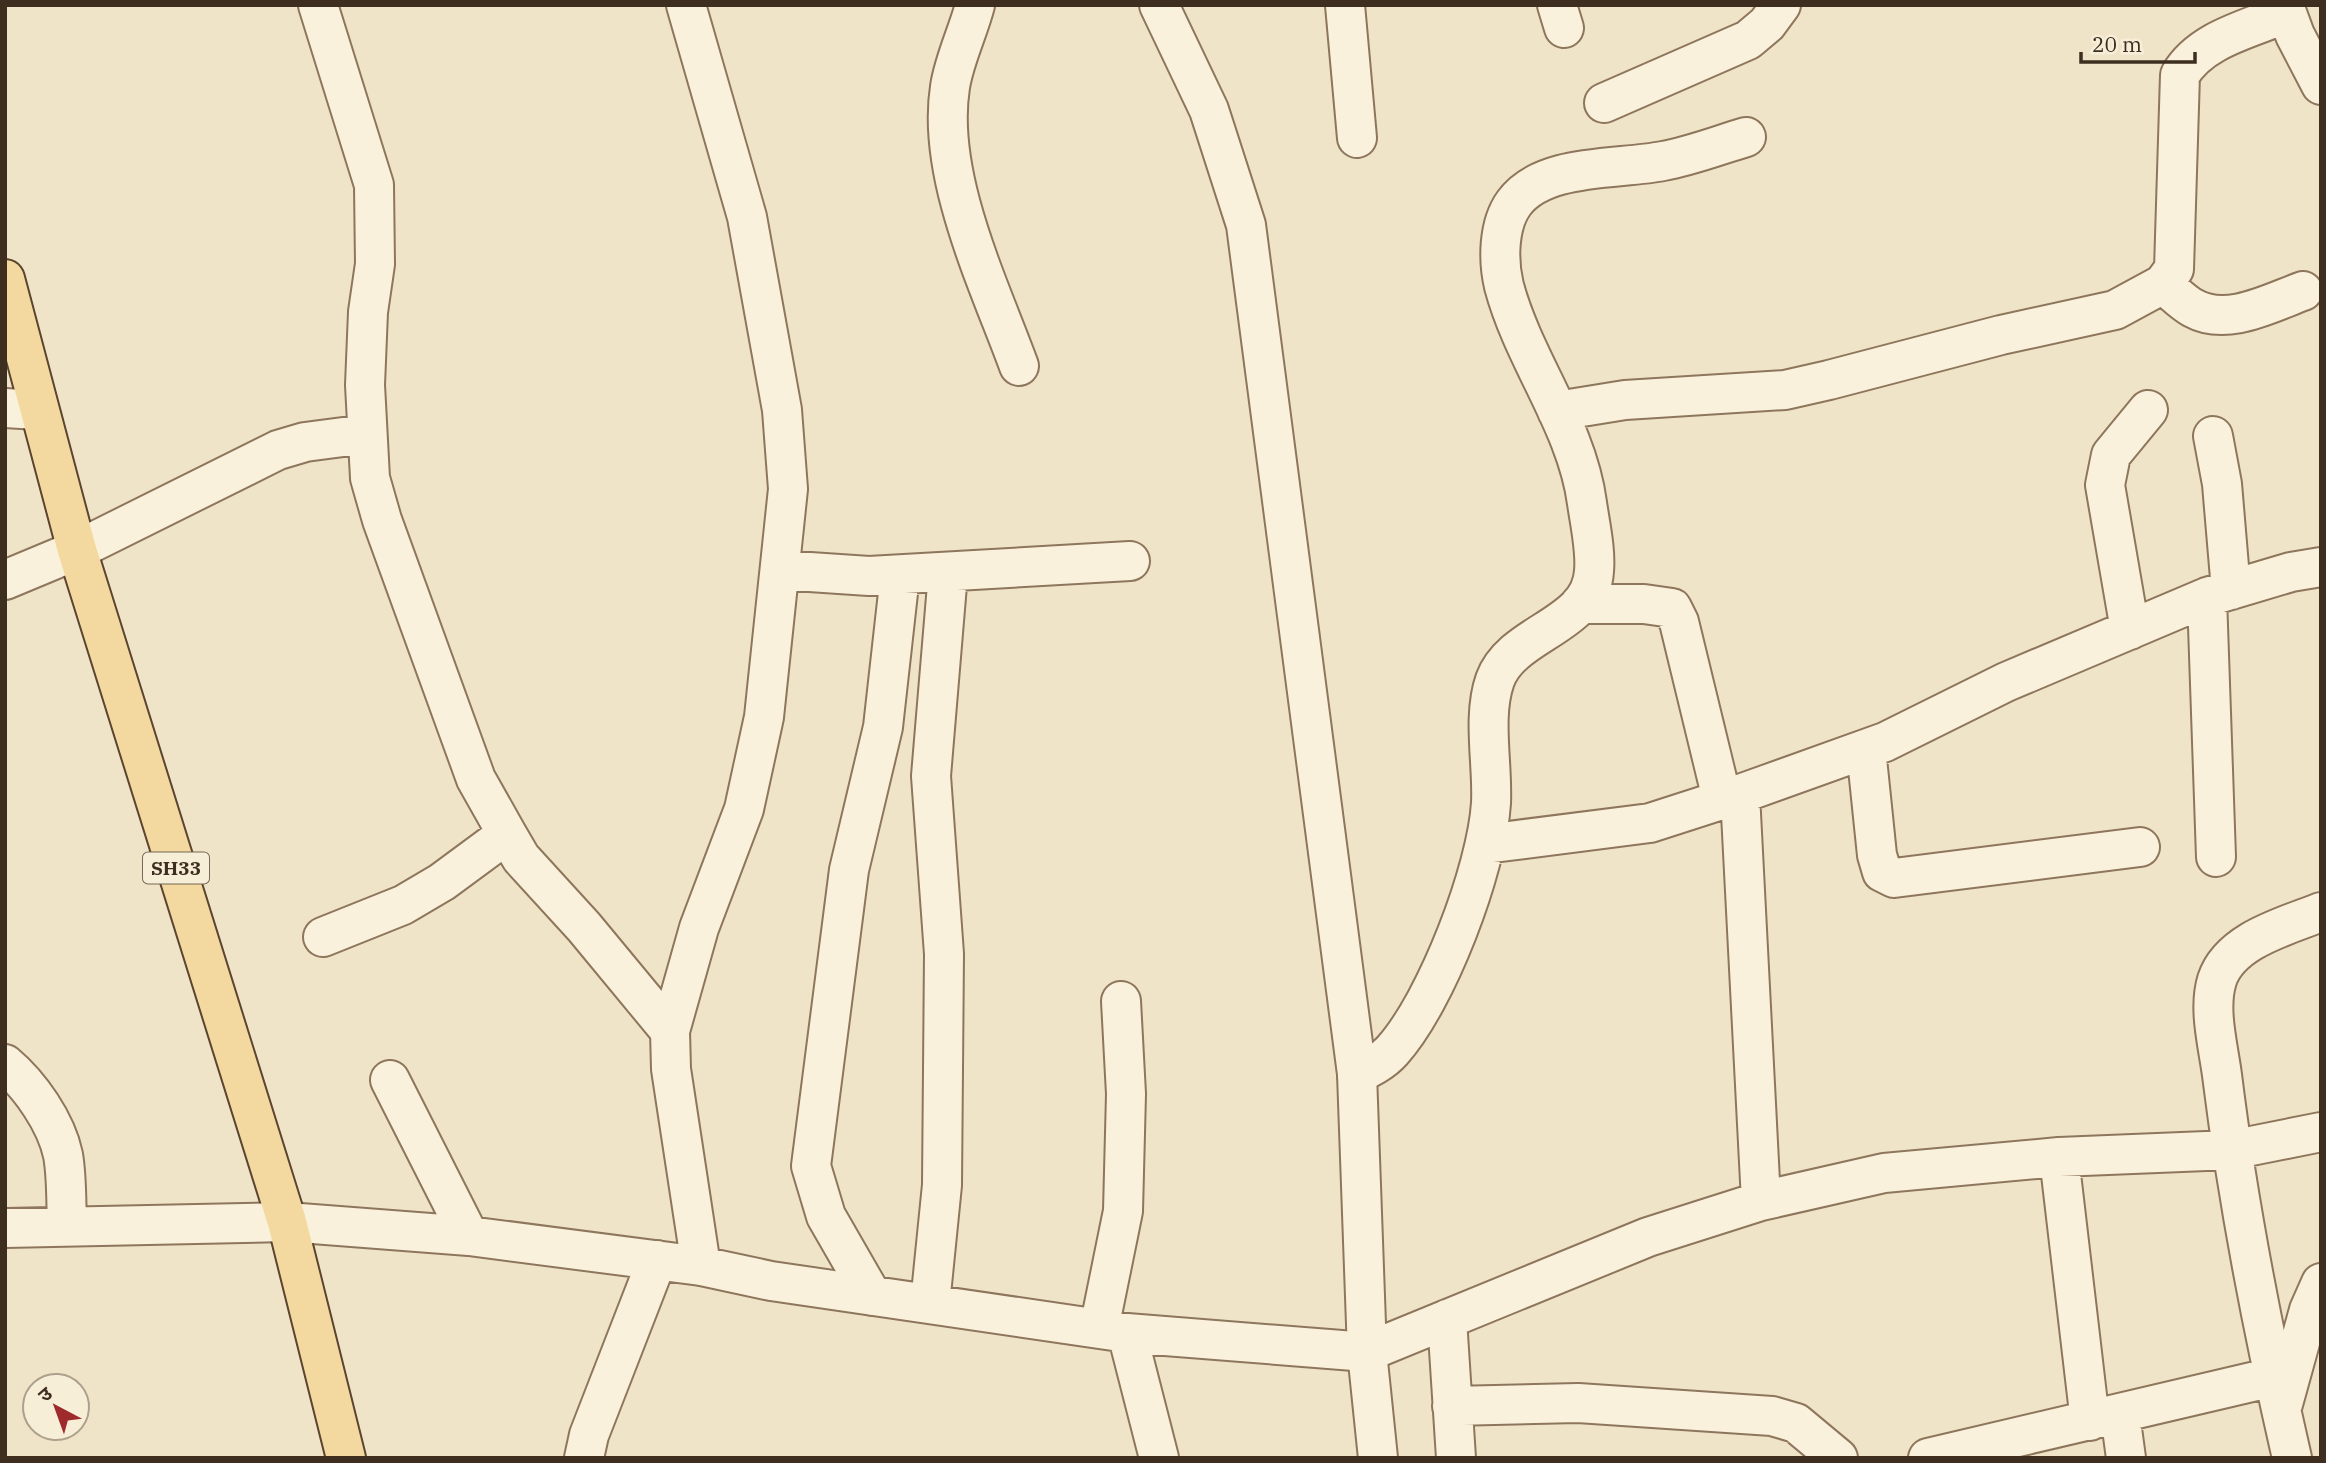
<svg xmlns="http://www.w3.org/2000/svg" width="2326" height="1463" font-family="'IBM Plex Serif','Noto Sans Devanagari',serif">
<rect width="100%" height="100%" fill="#f0e4c8"/>
<g fill="none" stroke-linecap="round" stroke-linejoin="round">
<defs>
<path id="minor" d="M318,5L374,185L375,264L368,312L365,385L370,478L382,520L476,779L507,834L521,858L584,927L670,1031
M686,5L747,217L782,410L788,489L764,717L744,809L699,928L670,1031L671,1069L701,1266
M975,5C968,32 954,60 950,87C936,176 989,284 1019,366
M1345,5L1357,138
M1557,5L1564,28
M2284,5L2295,35L2321,85
M1604,103L1748,40L1767,24L1781,5
M2163,284C2172,291 2182,302 2193,308C2227,327 2270,303 2303,291
M5,408L38,410
M1557,411L1625,400L1785,390L1829,380L2001,335L2115,310L2163,284L2174,269L2180,75C2201,39 2249,29 2287,13
M2213,436L2222,484L2231,590
M780,570L869,576L1130,561
M5,580L77,550L278,450L305,442L366,434
M2207,597L2216,857
M1580,604H1644L1672,608L1679,622L1722,799
M2130,630L2105,485L2111,455L2148,410
M1866,749L1877,855L1882,872L1894,878L2140,847
M1740,794L1761,1201
M1485,844L1650,823L1740,794L1885,742L2006,682L2207,597L2291,572L2321,567
M323,937L403,905L442,882L507,834
M5,1064C30,1085 56,1122 63,1155C67,1177 66,1203 67,1226
M1357,1074C1370,1068 1382,1062 1392,1051C1437,1001 1487,869 1491,803C1493,764 1482,717 1495,680C1513,631 1591,627 1594,571C1596,550 1590,524 1587,503C1577,426 1524,361 1504,286C1498,261 1498,225 1514,203C1543,163 1618,170 1663,161C1691,156 1719,145 1746,137
M390,1080L469,1236
M2059,1157L2090,1421
M5,1228L287,1222L469,1236L701,1266L771,1281L1127,1333L1367,1352L1648,1237L1761,1201L1884,1173L2059,1157L2231,1150L2321,1132
M872,1296L826,1216L811,1166L849,870L883,727L900,575
M930,1304L942,1185L944,954L931,776L948,573
M1447,1319L1456,1458
M1099,1329L1123,1211L1126,1094L1121,1001
M1127,1333L1159,1458
M2283,1404L2309,1310L2321,1283
M1452,1406L1578,1403L1772,1416L1796,1423L1838,1458
M2120,1414L2126,1458
M584,1458L589,1435L657,1260
M1928,1458L2273,1377
M2292,1458C2263,1332 2238,1204 2222,1075C2218,1045 2208,1009 2217,980C2230,940 2286,926 2321,912"/>
<path id="tertiary" d="M1159,5L1209,110L1246,225L1357,1074L1367,1352L1378,1458"/>
<path id="primary" d="M5,279L77,550L287,1222L346,1458"/>
</defs>
<use href="#minor" stroke="#8d765c" stroke-width="42"/>
<use href="#tertiary" stroke="#8d765c" stroke-width="42"/>
<use href="#primary" stroke="#5b4430" stroke-width="42"/>
<use href="#minor" stroke="#faf1dc" stroke-width="38"/>
<use href="#tertiary" stroke="#faf1dc" stroke-width="38"/>
<use href="#primary" stroke="#f3d9a0" stroke-width="38"/>
</g>
<g text-anchor="middle" dominant-baseline="central" stroke-width="5" stroke-linejoin="round" paint-order="stroke">
<rect fill="#f7eed8" stroke="#756857" stroke-width="2" x="143" y="852.5" width="66" height="31" rx="5"/>
<g font-size="19" font-weight="bold" fill="#3d2e20">
<text x="176" y="868">SH33</text>
</g>
</g>
<rect width="2326" height="1463" fill="none" stroke="#3d2e20" stroke-width="14"/>
<g transform="translate(56 1407) rotate(319)"><circle r="33" fill="#f7eed8" stroke="#ada18e" stroke-width="2"/>
<path d="M0-5L12 26L0 18L-12 26Z" fill="#9e2a2b"/>
<text y="-10" font-size="19" font-weight="bold" text-anchor="middle" fill="#3d2e20">उ</text>
</g>
<path d="M2081 52v10h114v-10" fill="none" stroke="#3d2e20" stroke-width="3.5"/>
<text x="2092" y="52" font-size="21" fill="#3d2e20" stroke="#f7eed8" stroke-width="5" paint-order="stroke">20 m</text>
</svg>
